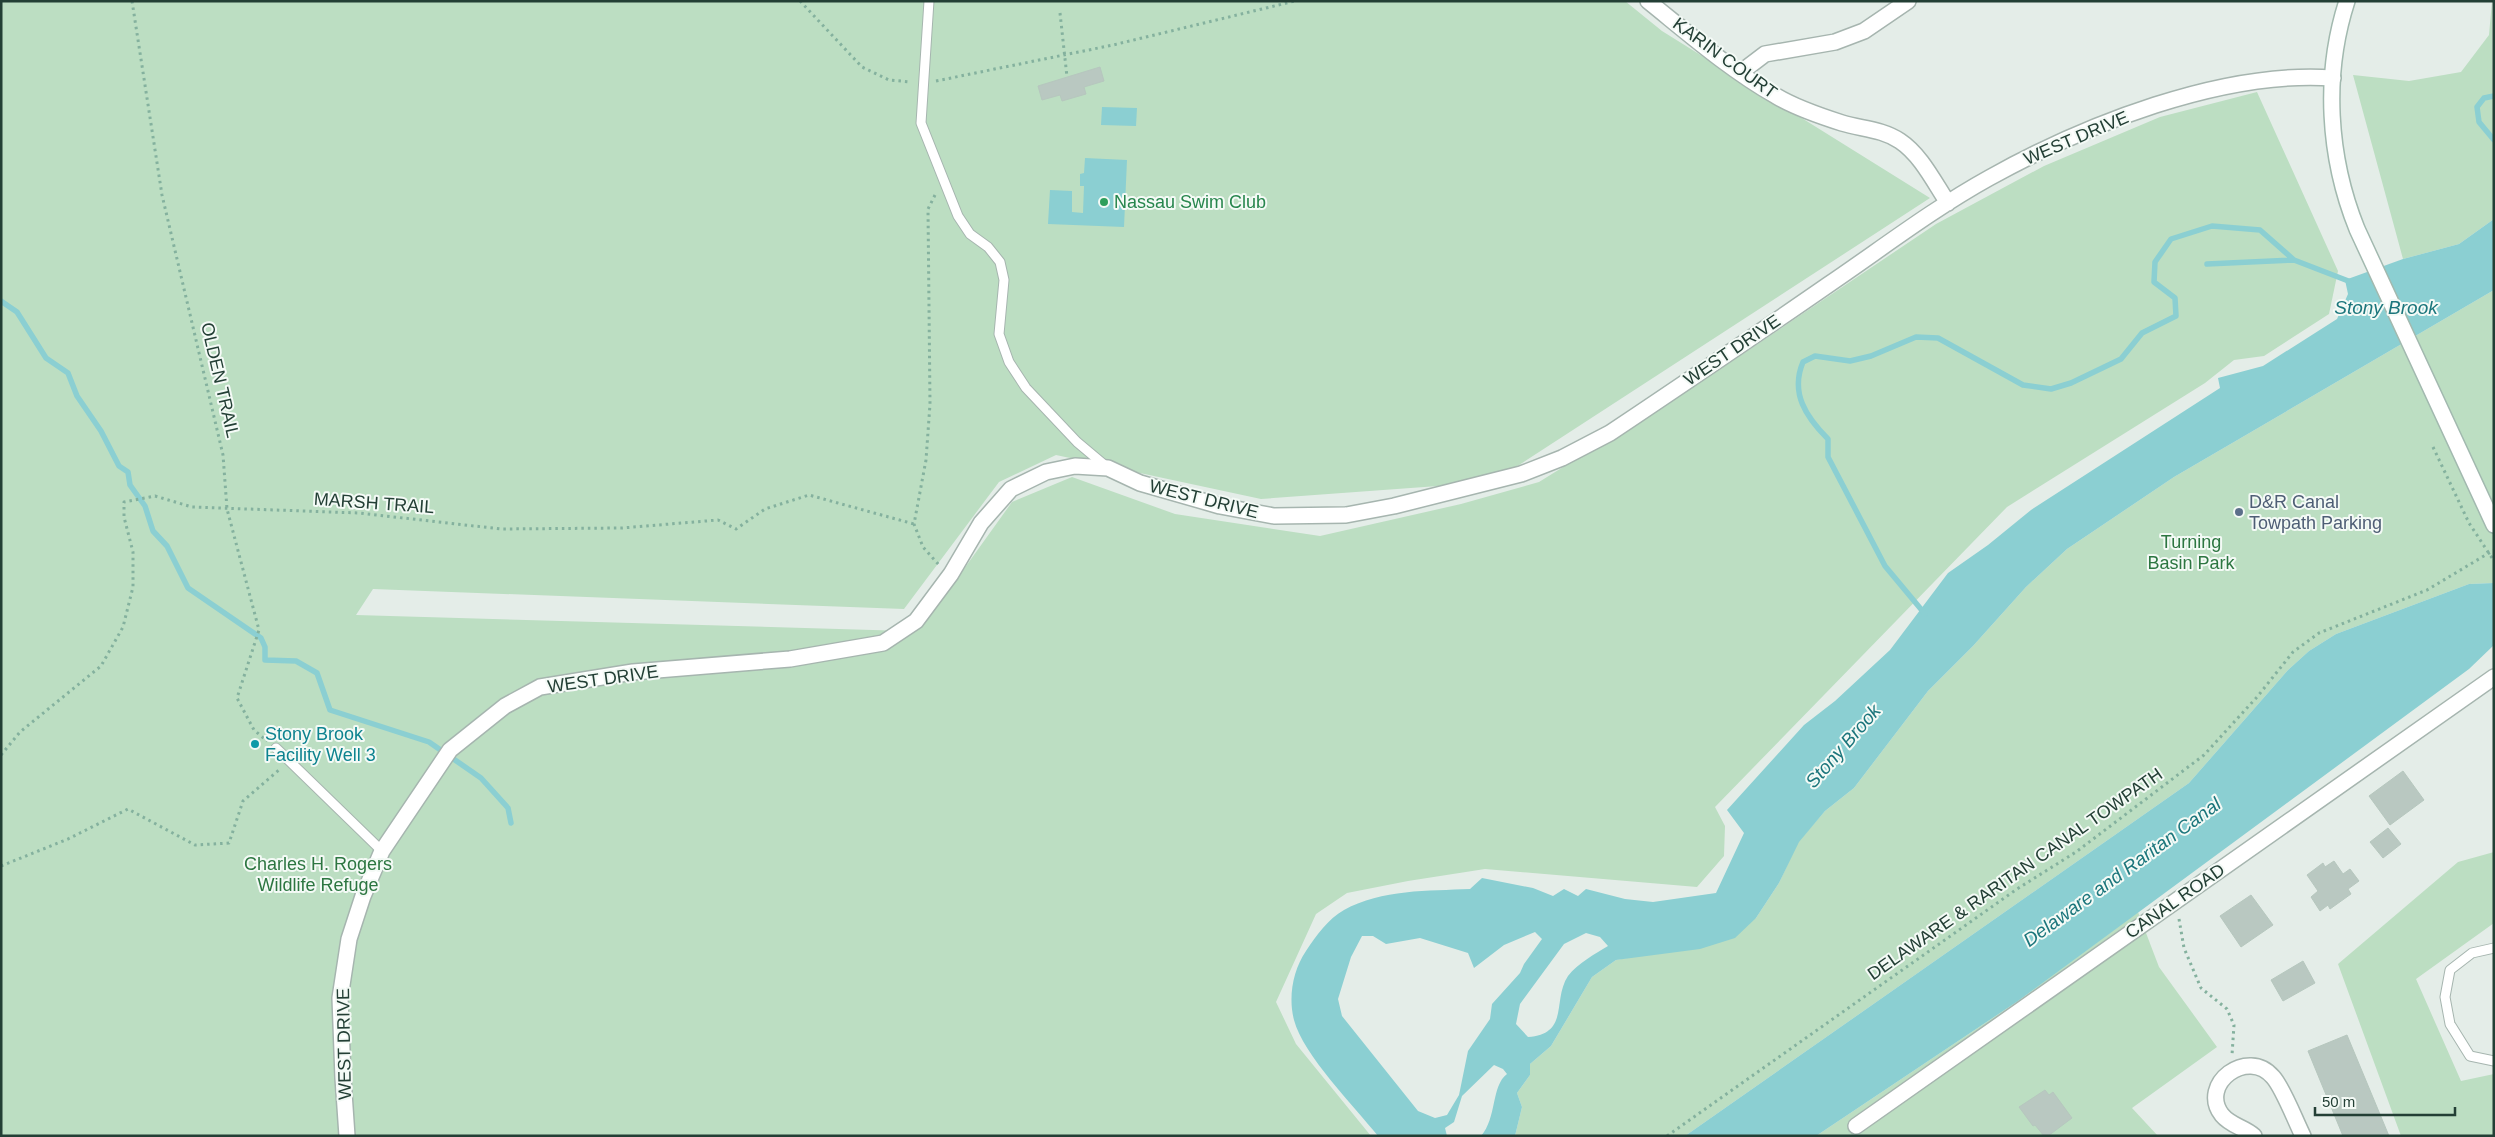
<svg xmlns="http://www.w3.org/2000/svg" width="2495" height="1137" font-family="Arial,sans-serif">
<rect width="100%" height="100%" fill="#e4ede8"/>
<path fill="#bcdec2" d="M1,1H1625L1662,31L1930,198L1493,482L1261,499L1056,455L999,482L904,609L373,589L356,615L907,631L951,587L1012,502L1072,477L1175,514L1320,536L1461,504L1539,482L1710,376L1936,224L2044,166L2160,117L2257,92L2338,271L2329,314L2264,356L2234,360L2205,383L2007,507L1715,807L1725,826L1724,856L1697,887L1485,869L1408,881L1347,893L1316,914L1276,1002L1296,1044L1371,1136H1Z
M2492,1L2494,219L2459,244L2403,259L2353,75L2409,81L2461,72L2489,35Z
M2494,290V583L2469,584L2336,634L2309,651L2288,670L2189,783L1685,1136H1515L1522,1107L1517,1093L1530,1075V1064L1551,1046L1592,977L1616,960L1654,953L1756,918L1779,883L1798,842L1825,811L1854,788L1928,691L1973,646L2026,587L2067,549L2174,477Z
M2494,852V923L2416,979L2461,1081L2494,1074V1136H2401L2338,964L2458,862Z
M2138,912L2159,967L2217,1047L2132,1108L2158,1136H1816L2018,1001Z"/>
<path fill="#8bcfd2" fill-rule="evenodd" d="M1102,107L1137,108L1136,126L1101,125Z
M1085,158L1127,160L1124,227L1048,224L1050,190L1072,191V212L1083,213L1084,186H1080V174L1084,173Z
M2494,219V290L2174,477L2067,549L2026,587L1973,646L1928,691L1854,788L1825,811L1799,842L1779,883L1756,918L1735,938L1700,949L1616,960L1592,977L1551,1046L1530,1064V1075L1517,1093L1522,1107L1515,1136H1481C1497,1118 1491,1086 1507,1074L1503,1069L1494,1065L1462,1096L1454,1122L1445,1128L1447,1136H1378C1355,1107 1303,1055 1294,1020C1288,997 1293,970 1306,951C1316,936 1328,919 1344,910C1382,889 1428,891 1470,889L1482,878L1533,888L1553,896L1564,889L1578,896L1586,889L1625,899L1653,902L1716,893L1744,833L1727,810L1804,725L1835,701L1890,650L1948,573L1988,545L2031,510L2220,388L2218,378L2263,366L2337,319L2348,294L2345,280L2403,259L2459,244ZM1535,932L1542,939L1524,964L1520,973L1492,1004L1490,1019L1468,1051L1459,1095L1447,1115L1435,1118L1418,1111L1342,1016L1338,999L1351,957L1362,936H1373L1386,944L1420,938L1468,953L1474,968L1504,945ZM1586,933L1600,937L1608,946C1595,954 1578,963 1568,976C1552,1000 1570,1034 1528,1037L1516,1024L1520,1004L1564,944Z
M2494,583V645L2469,669L2018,1001L1816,1136H1685L2189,783L2288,670L2309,651L2336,634L2469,584Z"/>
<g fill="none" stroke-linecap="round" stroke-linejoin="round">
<path stroke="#8bcfd2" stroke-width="5.5" d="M2494,96L2484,98L2477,107L2479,122L2494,140
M2207,264L2294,260
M1,301L17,312L46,358L68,373L77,396L101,431L119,466L128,472L130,485L145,506L153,531L167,546L188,588L261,638L265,647V660L296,661L317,673L330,710L429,742L481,778L508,808L511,823
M1925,614L1885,566L1828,457V439C1806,417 1790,393 1803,362L1815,356L1850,361L1871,356L1916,337L1938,338L2023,385L2051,389L2071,383L2121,359L2142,333L2176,316L2175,298L2154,282L2155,262L2171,239L2212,226L2260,230L2294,260L2351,282"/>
</g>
<path fill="#b9c8c1" stroke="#b6c7be" d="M1100,67L1104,81L1084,87L1086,94L1062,101L1060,95L1042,100L1038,86Z
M2403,771L2424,800L2390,825L2369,796Z
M2388,828L2401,844L2383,858L2370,842Z
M2334,861L2343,874L2350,869L2359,881L2348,889L2351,894L2330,909L2328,905L2320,911L2311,897L2318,891L2307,875L2323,863L2325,867Z
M2251,895L2273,925L2241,947L2220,916Z
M2303,961L2315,983L2283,1001L2271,980Z
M2347,1035L2389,1136H2343L2308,1051Z
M2045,1090L2049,1095L2053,1092L2072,1118L2048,1136H2044L2035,1125L2033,1126L2019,1107Z"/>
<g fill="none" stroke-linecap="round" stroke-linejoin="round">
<defs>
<path id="lane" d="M929,1L921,123L958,216L970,234L988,247L1000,262L1004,280L999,334L1009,362L1026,388L1077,442L1108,468
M276,748L382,851
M2494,948L2472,953L2450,970L2445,997L2450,1024L2470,1056L2494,1061"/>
<path id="street" d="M1648,1C1689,34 1730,70 1776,96C1796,108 1820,116 1842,123C1862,129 1882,129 1900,141C1921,155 1934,182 1948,203
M1740,73L1765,54L1835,42L1864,31L1908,1
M1856,1126L2494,677
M347,1136L343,1078L340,998L349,939L363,896L382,851L450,750L505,706L540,687L633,672L790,659L883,643L916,621L951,574L981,523L1011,489L1046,472L1075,466L1108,468L1140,483L1220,506L1274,516L1346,515L1394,506L1521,474L1562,458L1610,433C1683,384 1756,335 1828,285C1881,249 1933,209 1989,178C2084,125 2222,70 2333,78
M2254,1136C2244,1127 2231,1126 2222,1115C2198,1084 2248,1047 2273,1077C2283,1088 2295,1120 2303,1136"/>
<path id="secondary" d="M2347,1C2323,75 2328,157 2357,229L2494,525"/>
</defs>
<use href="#lane" stroke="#a6b5af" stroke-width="11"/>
<use href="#street" stroke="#a6b5af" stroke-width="18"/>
<use href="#secondary" stroke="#a2b9af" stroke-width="18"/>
<path stroke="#84b19e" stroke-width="3" stroke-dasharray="2.5 4" stroke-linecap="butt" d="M132,1L162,195L223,455L227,509L259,630L237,698L254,730L267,741
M800,1L862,67L889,80L911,82
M1060,13L1067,77
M936,81L1113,45L1295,1
M935,195L928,209L930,404L926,460L914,524L923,547L939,565
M2433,447L2469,523L2494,561
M1,755L20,732L101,666L123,627L133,587V552L124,517V502L155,496L192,507L359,513L501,529L622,528L718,520L736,529L765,509L809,495L914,524
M1,866L68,839L128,809L195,845L229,843L243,801L280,769
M2179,919L2184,948L2201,988L2227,1009L2234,1025L2232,1055
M1667,1136L2017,889L2076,852L2204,755L2257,697L2293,652L2319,633L2427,590L2494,550"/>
<use href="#lane" stroke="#fff" stroke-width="9"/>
<use href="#street" stroke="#fff" stroke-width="15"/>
<use href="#secondary" stroke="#fff" stroke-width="15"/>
</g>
<circle fill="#2e9e5b" stroke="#f4faf6" stroke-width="2" cx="1104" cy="202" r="5"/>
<circle fill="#5c6f8a" stroke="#f4faf6" stroke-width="2" cx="2239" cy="512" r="5"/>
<circle fill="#0f9aa8" stroke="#f4faf6" stroke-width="2" cx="255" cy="744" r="5"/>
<g text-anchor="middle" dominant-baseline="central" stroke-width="4" stroke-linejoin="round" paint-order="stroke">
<g font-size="18" fill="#233f35" stroke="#f4faf6">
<text transform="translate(1725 58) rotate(36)">KARIN COURT</text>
<text transform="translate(2076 138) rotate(-23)">WEST DRIVE</text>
<text transform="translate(1732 350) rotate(-34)">WEST DRIVE</text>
<text transform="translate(220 380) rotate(77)">OLDEN TRAIL</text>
<text transform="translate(1204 499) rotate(14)">WEST DRIVE</text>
<text transform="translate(374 503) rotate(4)">MARSH TRAIL</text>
<text transform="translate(603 679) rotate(-8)">WEST DRIVE</text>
<text transform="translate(2015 874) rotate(-35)">DELAWARE &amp; RARITAN CANAL TOWPATH</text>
<text transform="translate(2175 901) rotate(-35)">CANAL ROAD</text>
<text transform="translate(344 1044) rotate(-91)">WEST DRIVE</text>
</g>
<g font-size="18" fill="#27864d" stroke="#f4faf6" text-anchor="start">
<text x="1114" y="202">Nassau Swim Club</text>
</g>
<g font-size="18" fill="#4e5e75" stroke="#f4faf6" text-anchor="start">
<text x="2249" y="502">D&amp;R Canal<tspan x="2249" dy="21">Towpath Parking</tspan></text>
</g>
<g font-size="18" fill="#2c7641" stroke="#f4faf6">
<text x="2191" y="542">Turning<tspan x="2191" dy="21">Basin Park</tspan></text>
<text x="318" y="864">Charles H. Rogers<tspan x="318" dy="21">Wildlife Refuge</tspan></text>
</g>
<g font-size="18" fill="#0d838f" stroke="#f4faf6" text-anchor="start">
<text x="265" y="734">Stony Brook<tspan x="265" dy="21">Facility Well 3</tspan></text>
</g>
<g font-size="19" font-style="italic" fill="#1c767c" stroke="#f4faf6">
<text x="2386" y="307">Stony Brook</text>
<text transform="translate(1843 746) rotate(-49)">Stony Brook</text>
<text transform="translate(2122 872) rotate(-36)">Delaware and Raritan Canal</text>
</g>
</g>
<rect width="2495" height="1137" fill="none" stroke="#233f35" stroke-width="5"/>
<path d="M2315 1107v8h140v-8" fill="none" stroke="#233f35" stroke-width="2.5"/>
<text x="2322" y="1107" font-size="15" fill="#233f35" stroke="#f4faf6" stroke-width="4" paint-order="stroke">50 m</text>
</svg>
